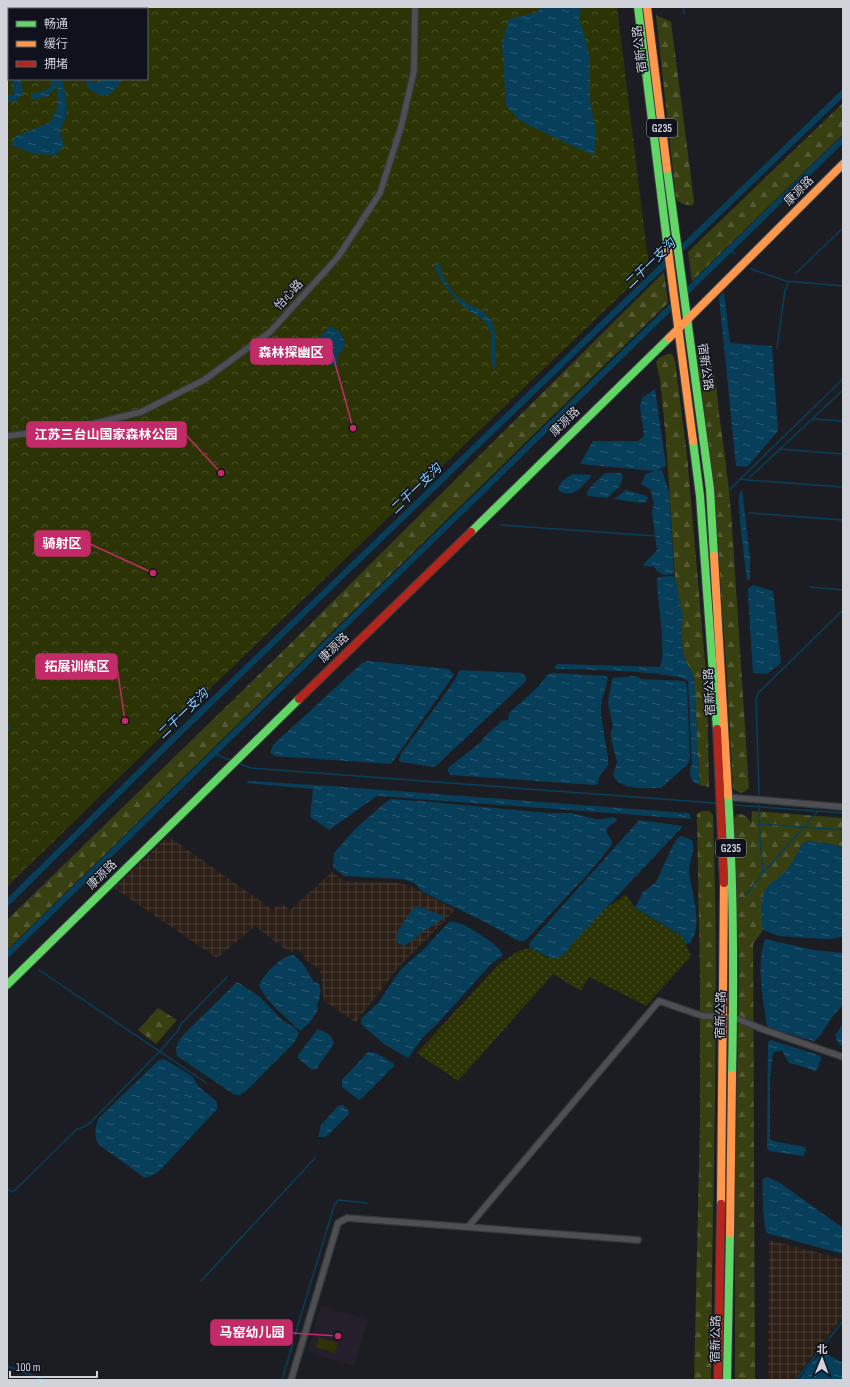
<svg xmlns="http://www.w3.org/2000/svg" width="850" height="1387" font-family="'Sofia Sans Condensed','Noto Sans SC',sans-serif">
<defs>
<pattern id="industrial-grid" width="8" height="8" patternUnits="userSpaceOnUse"><rect width="8" height="8" fill="#2c1f16"/><path d="M0 4h8M4 0v8" fill="none" stroke="#4a3f37"/></pattern>
<pattern id="forest-firs" width="22" height="20" patternUnits="userSpaceOnUse"><rect width="22" height="20" fill="#384012"/><path d="M5 1l3.5 6h-7zM16 11l3.5 6h-7z" fill="#545b34"/></pattern>
<pattern id="park-crowns" width="20" height="18" patternUnits="userSpaceOnUse"><rect width="20" height="18" fill="#2c3406"/><path d="M2 6a3 3 0 1 1 6 0M12 15a3 3 0 1 1 6 0" fill="none" stroke="#4a502a"/></pattern>
<pattern id="garden-dots" width="8" height="8" patternUnits="userSpaceOnUse"><rect width="8" height="8" fill="#2c3406"/><path d="M2 2h.1M6 6h.1" fill="none" stroke="#4a502a" stroke-width="1.8" stroke-linecap="round"/></pattern>
<pattern id="water-ripples" width="26" height="14" patternUnits="userSpaceOnUse"><rect width="26" height="14" fill="#073f5b"/><path d="M2 4q2-2 4 0t4 0M15 11q2-2 4 0t4 0" fill="none" stroke="#2a5a72"/></pattern>
</defs>
<rect width="100%" height="100%" fill="#1c1d22"/>
<path fill="url(#industrial-grid)" d="M168,836L273,910L280,902L290,910L332,872L344,881L397,883L409,885L455,910L398,968L356,1022L324,1001L320,970L303,958L304,956L300,951L294,949L292,952L286,950L255,926L217,958L114,888Z
M769,1240L843,1259V1316L794,1380L768,1379Z"/>
<path fill="#251f2c" d="M321,1306L368,1320L354,1366L308,1352Z"/>
<path fill="url(#forest-firs)" d="M656,15L671,22L694,201L693,205C686,206 681,204 676,199Z
M843,103V134L692,281L688,252Z
M664,272L668,303L7,950V920L279,655Z
M705,351C716,369 717,393 719,414C724,447 728,479 731,512L749,788L744,792L740,793L733,789L727,679L714,493L697,353Z
M667,354H672L675,361L687,455L707,685L709,787L700,785L699,773L694,677L683,655L681,626L683,618L675,578L666,439L660,379L656,362L659,358Z
M702,811H709L713,815C720,1003 712,1192 711,1380H694L700,1125V972L697,821V814Z
M752,811L843,818V846L808,841L802,844L795,858L787,870L762,925L763,930L753,944L755,1380H735V1207L739,969L734,819L737,814C745,814 748,817 751,824Z
M158,1008L177,1020L156,1044L138,1030Z"/>
<path fill="url(#park-crowns)" fill-rule="evenodd" d="M7,7H617L649,268L220,679L7,887ZM9,9H147V79H9Z"/>
<path fill="url(#garden-dots)" d="M626,895L635,908L639,911L682,936L691,956L646,1006L589,977L581,991L553,974L458,1081L417,1053L498,965L518,951L530,948L549,958L564,955L573,943L606,908Z"/>
<path fill="#2c3406" d="M319,1337L338,1343L334,1353L316,1347Z"/>
<path fill="url(#water-ripples)" d="M540,7H581L579,19L584,33L590,59V102L596,131L594,155L573,146L522,122L506,106L502,44L509,19L538,12Z
M12,79H20L23,92L17,101L7,102V96L14,94Z
M51,79H62L66,98L67,113L60,132L64,146L56,155L34,154L11,145L16,136L51,122L57,108V85L49,96L31,100V94L40,92L50,88Z
M86,79H90L94,84L102,79H122C112,97 103,101 87,87Z
M438,262C443,277 449,291 462,300C471,307 484,309 490,319C498,329 495,357 495,370C486,354 496,339 488,326C482,316 475,316 467,309C452,297 441,284 435,266Z
M724,292L730,343L772,346L778,431L747,467L736,466L719,297Z
M330,326C340,330 344,336 345,347L338,355L337,366L304,359L305,350L316,341Z
M655,389L666,466L656,471L662,470L669,492L674,571V574C661,575 663,577 654,567L643,565L657,550L652,512L654,504L650,489L641,484L646,474L655,471L580,464L593,441H638L644,436L640,406L642,398Z
M607,473H621L623,477L620,486L607,498L588,496L587,492C591,486 601,475 607,473Z
M573,474L591,475V477C582,487 572,500 558,490C559,482 566,478 573,474Z
M626,490L647,496L648,498L646,502L641,503L614,499Z
M742,490L750,558V580H747L740,523C741,513 735,498 742,490Z
M673,576L676,581L683,618L681,626L683,655L694,677L699,773L700,785C690,782 688,774 692,764L688,681C672,670 580,670 556,669L554,667L558,664L660,667C667,652 657,599 657,579L659,577Z
M753,585L773,591L781,663L767,674L753,673L748,595V589Z
M368,661L449,669L454,675L391,764L274,756L270,753L273,745L362,663Z
M461,670L522,673L526,677V681L436,766L433,767L401,762L399,760L401,754L455,680L459,671Z
M551,673L606,676L608,678L601,704V715L608,758V765L600,775L598,783L596,785L451,775C448,773 447,771 449,767L481,742L485,736L502,721L508,720L509,713L539,686L547,675Z
M636,676L641,679L685,681L687,687L690,759L688,764L661,788C646,788 622,791 613,776L617,762L611,738V732L613,726L608,703L612,679L614,678Z
M249,781L330,786L687,813L690,814L691,819L377,796L329,830L310,817L313,789L246,783Z
M390,799L432,802L548,813H571L595,819H604L613,817L617,819L616,821L607,828L606,832L612,841L611,846L587,875L527,939L524,941H519L483,921L423,892L414,883L403,879L344,876L333,867L334,853L355,829L386,802Z
M639,820L683,826L573,943L564,955L553,959L530,948L529,944L532,940Z
M681,836L692,840C696,850 689,861 689,871C691,893 704,924 690,943L686,944L682,936L635,908L643,892L656,882L672,847L676,840Z
M807,841L843,846V936L833,939H824L779,936L763,930C760,920 759,896 767,887C773,881 780,877 786,871C793,863 797,853 802,844Z
M418,906L445,917C438,923 431,926 424,931C416,936 412,943 403,946L396,941L398,931L414,907Z
M449,922C453,922 456,922 459,923C469,927 500,945 503,955L491,964L437,1024L423,1037L408,1058L384,1044L361,1024V1019L378,1003L401,969L423,950Z
M765,939L814,950L843,953V1005L833,1016L819,1037L814,1041L772,1029L767,1026C763,1001 756,963 765,939Z
M293,955C304,962 307,971 314,982L319,984C320,987 321,991 320,994C320,1002 316,1000 318,1010L310,1022L300,1031C289,1020 264,1000 259,985C264,975 280,956 293,955Z
M236,983H239L260,997L282,1020L295,1028L299,1033L294,1043L246,1091L240,1095H235L177,1056L176,1050L178,1042L185,1033Z
M843,1024V1048L837,1041L835,1035Z
M317,1030C324,1030 333,1036 334,1044L319,1065L318,1068L312,1070L298,1058V1055Z
M771,1040L821,1056V1059L817,1070L815,1071L798,1065L789,1063L782,1051H778L773,1053L771,1066L770,1080V1139L773,1141L805,1147L806,1150L804,1156L769,1151L767,1148L768,1046V1042Z
M368,1052C376,1051 387,1060 394,1064V1066L362,1098L359,1100L342,1087V1080Z
M164,1059L192,1076L198,1086L216,1101L218,1108L162,1168L155,1174L145,1178L98,1144C94,1137 95,1125 99,1118L159,1060Z
M339,1105H343L349,1111V1114L328,1135L325,1137H318L321,1125Z
M767,1177L780,1183L843,1228V1254L766,1233C763,1215 762,1198 763,1179Z
M825,1353L843,1363V1380H799C805,1371 814,1356 825,1353Z"/>
<g fill="none" stroke-linecap="round" stroke-linejoin="round">
<path stroke="#073f5b" stroke-width="1.5" d="M683,7L684,14
M730,250L735,254
M751,269L786,281L843,286
M796,273L843,228
M777,348L785,290L789,282
M812,419L843,421
M780,449L843,454
M740,479L747,480L843,390
M747,480L843,487
M729,490L843,379
M749,513L843,520
M501,525L656,536
M810,587L843,590
M7,732L10,726
M213,753L230,760
M240,764L251,768L715,803
M759,795L756,699L758,693L843,610
M734,805L843,813
M759,805V824L763,873
M759,824L843,830
M746,895L763,873L818,811
M39,970L205,1082
M7,1189L13,1192L76,1130L89,1124L160,1051L177,1032L182,1023L227,977
M201,1281L315,1158
M295,1335L334,1206L338,1200L367,1203
M7,1366L45,1380
M282,1380L293,1343
M796,1380L843,1321"/>
<path stroke="#073f5b" stroke-width="6" d="M677,253L843,93
M682,296L843,139
M7,903L172,740L670,259
M7,955L676,302"/>
<defs>
<path id="street" d="M7,436L80,427L141,412L204,380L270,332L338,257L380,193L401,127L414,71L415,7
M726,797L843,807
M468,1227L659,1001L703,1016L733,1017L762,1029L843,1057
M291,1380L338,1223L347,1218L638,1240"/>
<path id="fast" d="M638,7L668,250
M667,169L710,489L714,556
M693,441L700,496L717,729
M471,532L669,338
M728,795C734,888 734,981 732,1075
M7,985L299,699
M727,1380L730,1233"/>
<path id="slow" d="M647,7L667,169
M668,250L693,441
M669,338L843,164
M714,556L728,795
M721,1204L724,883
M730,1233L732,1075"/>
<path id="jam" d="M299,699L471,532
M717,729L724,883
M718,1380L721,1204"/>
</defs>
<use href="#street" stroke="#36383c" stroke-width="8"/>
<use href="#fast" stroke="#36383c" stroke-width="10"/>
<use href="#slow" stroke="#36383c" stroke-width="10"/>
<use href="#jam" stroke="#36383c" stroke-width="10"/>
<use href="#street" stroke="#4d4f53" stroke-width="5.5"/>
<use href="#fast" stroke="#63d668" stroke-width="8"/>
<use href="#slow" stroke="#ff974d" stroke-width="8"/>
<use href="#jam" stroke="#b3261e" stroke-width="8"/>
</g>
<g text-anchor="middle" dominant-baseline="central" stroke-width="3" stroke-linejoin="round" paint-order="stroke">
<g fill="#0f121c" stroke="#9699a1" stroke-width="1">
<rect x="647" y="119" width="30" height="18" rx="3"/>
<rect x="716" y="839" width="30" height="18" rx="3"/>
</g>
<g font-size="11" font-weight="bold" fill="#d0d3da">
<text x="662" y="128">G235</text>
<text x="731" y="848">G235</text>
</g>
<g font-size="12" fill="#d0d3da" stroke="#0f121c">
<text transform="translate(640 49) rotate(-97)">宿新公路</text>
<text transform="translate(799 191) rotate(-45)">康源路</text>
<text transform="translate(289 295) rotate(-48)">怡心路</text>
<text transform="translate(705 367) rotate(82)">宿新公路</text>
<text transform="translate(565 422) rotate(-44)">康源路</text>
<text transform="translate(334 648) rotate(-44)">康源路</text>
<text transform="translate(710 692) rotate(-93)">宿新公路</text>
<text transform="translate(102 875) rotate(-44)">康源路</text>
<text transform="translate(721 1015) rotate(-89)">宿新公路</text>
<text transform="translate(716 1339) rotate(-89)">宿新公路</text>
</g>
<g font-size="13" font-style="italic" fill="#8acffd" stroke="#0f121c">
<text transform="translate(650 264) rotate(-44)">二干一支沟</text>
<text transform="translate(416 489) rotate(-44)">二干一支沟</text>
<text transform="translate(183 714) rotate(-44)">二干一支沟</text>
</g>
</g>
<path fill="none" stroke="#c32b68" stroke-width="1.5" d="M353 428L332 352M221 473L186 435M153 573L90 544M125 721L117 667M338 1336L292 1333"/>
<g fill="#c32b68" stroke="#0f121c" stroke-width="1.5">
<circle cx="353" cy="428" r="4"/>
<circle cx="221" cy="473" r="4"/>
<circle cx="153" cy="573" r="4"/>
<circle cx="125" cy="721" r="4"/>
<circle cx="338" cy="1336" r="4"/>
</g>
<g fill="#c32b68" stroke="#c32b68" stroke-width="1.5">
<rect x="251" y="339" width="81" height="25" rx="4"/>
<rect x="27" y="422" width="159" height="25" rx="4"/>
<rect x="35" y="531" width="55" height="25" rx="4"/>
<rect x="36" y="654" width="81" height="25" rx="4"/>
<rect x="211" y="1320" width="81" height="25" rx="4"/>
</g>
<g font-size="13" text-anchor="middle" font-weight="bold" fill="#fff">
<text x="291" y="357">森林探幽区</text>
<text x="106" y="439">江苏三台山国家森林公园</text>
<text x="62" y="548">骑射区</text>
<text x="77" y="671">拓展训练区</text>
<text x="252" y="1337">马窑幼儿园</text>
</g>
<rect width="850" height="1387" fill="none" stroke="#d0d3da" stroke-width="16"/>
<rect x="8" y="8" width="140" height="72" fill="#0f121c" stroke="#5c5f68"/>
<rect x="16" y="21" width="20" height="6" fill="#63d668" stroke="#5c5f68"/>
<text x="44" y="28" font-size="12" fill="#d0d3da">畅通</text>
<rect x="16" y="41" width="20" height="6" fill="#ff974d" stroke="#5c5f68"/>
<text x="44" y="48" font-size="12" fill="#d0d3da">缓行</text>
<rect x="16" y="61" width="20" height="6" fill="#b3261e" stroke="#5c5f68"/>
<text x="44" y="68" font-size="12" fill="#d0d3da">拥堵</text>
<g transform="translate(822 1359) rotate(1)" stroke="#0f121c" stroke-width="3" paint-order="stroke">
<path d="M0-3L7 15L0 10L-7 15Z" fill="#d0d3da"/>
<text y="-6" font-size="11" font-weight="bold" text-anchor="middle" fill="#d0d3da">北</text>
</g>
<path d="M10 1371v6h87v-6" fill="none" stroke="#d0d3da" stroke-width="2"/>
<text x="16" y="1371" font-size="12" fill="#d0d3da" stroke="#0f121c" stroke-width="3" paint-order="stroke">100 m</text>
</svg>
